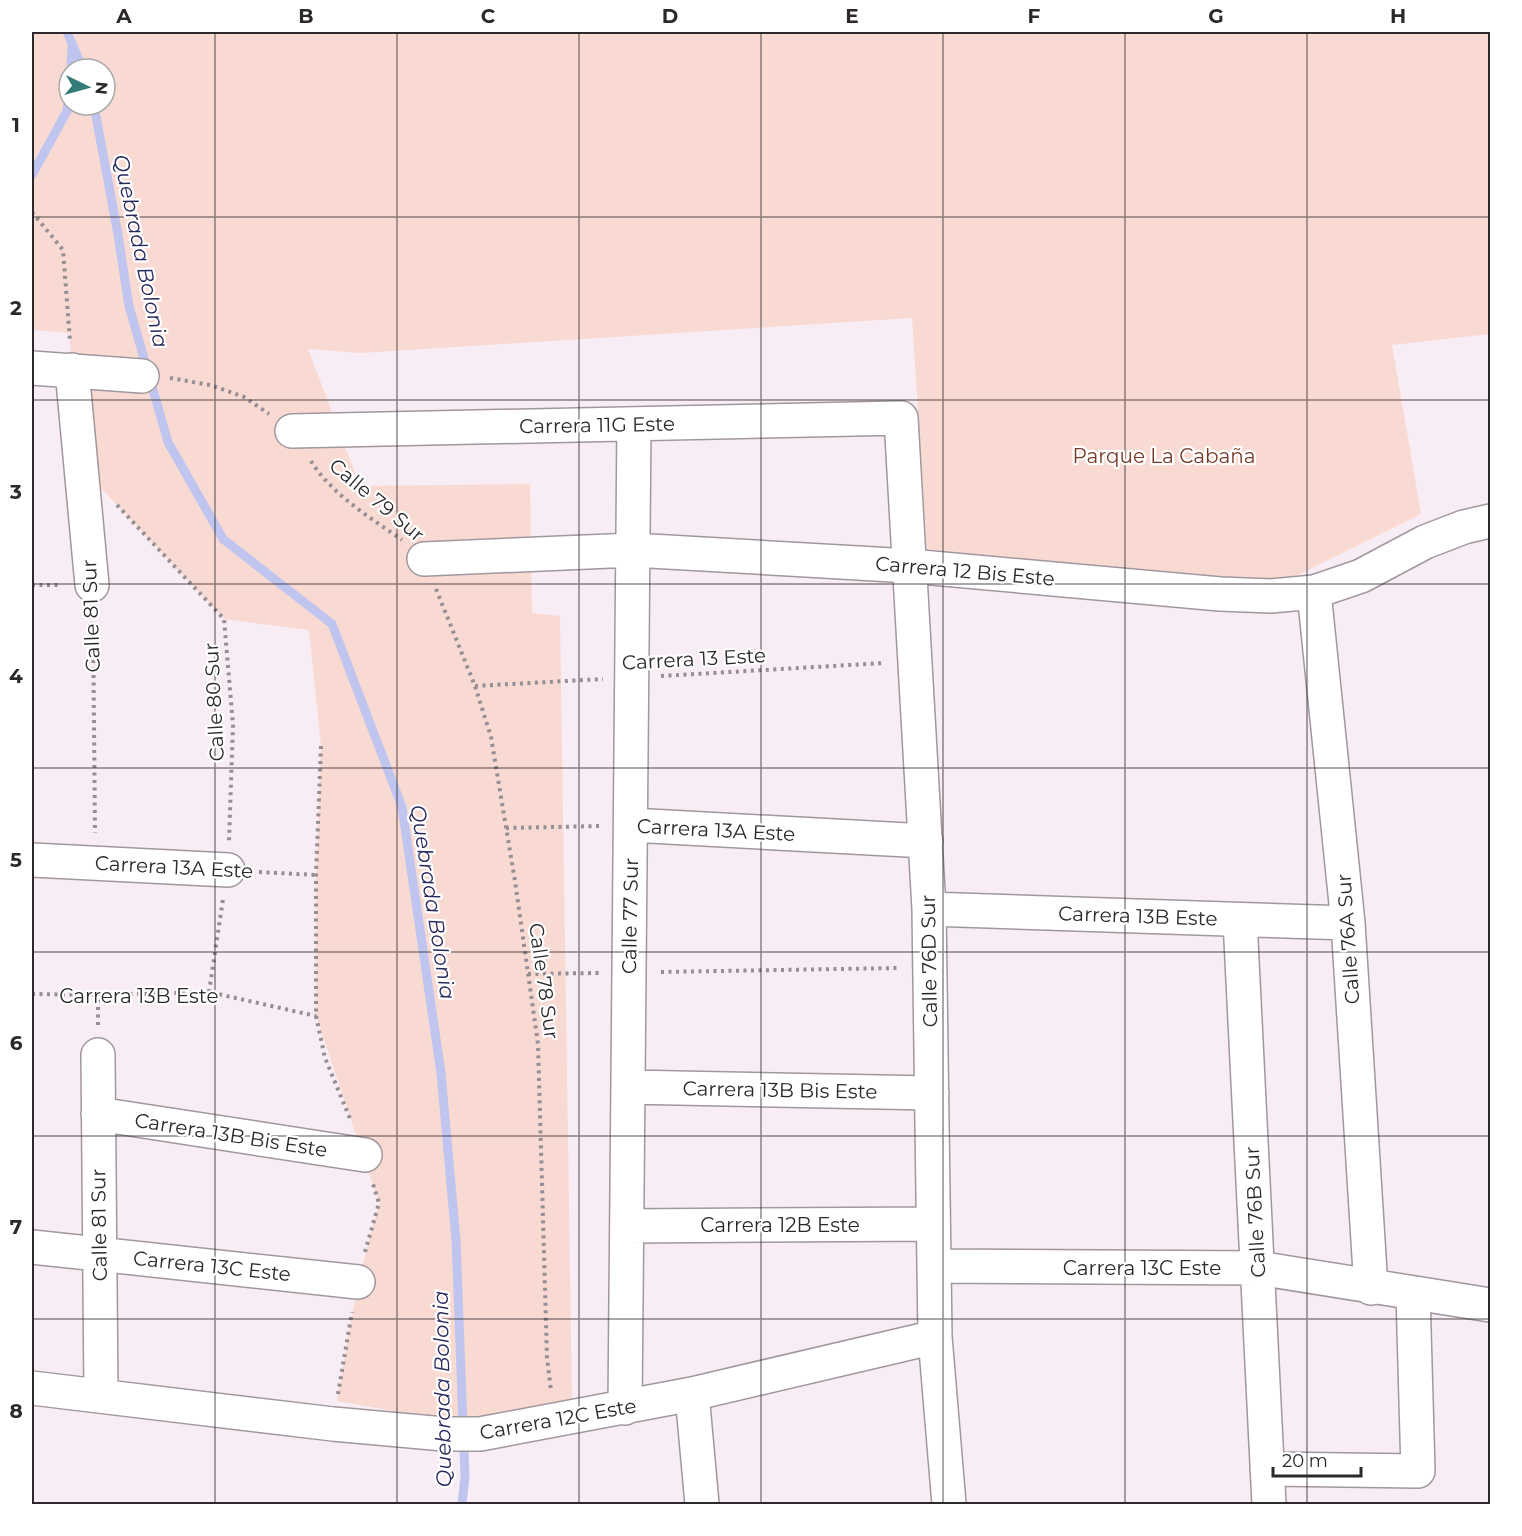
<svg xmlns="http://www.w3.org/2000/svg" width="1522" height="1536" font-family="Montserrat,sans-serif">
<rect width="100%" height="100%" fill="#f8edf4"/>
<path fill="#f9dad2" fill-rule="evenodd" d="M32,32H1490V334L1392,345L1421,514L1288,580L1164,577L927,549L912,318L361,353L308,349L360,486L530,484L532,613L560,616L572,1400L482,1420L438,1419L337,1401L358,1282L379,1203L316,1016V875L321,746L309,630L224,619L81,467L69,333L32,330ZM69,69H105V105H69Z"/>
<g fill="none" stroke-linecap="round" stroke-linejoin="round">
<path stroke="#c0c5f0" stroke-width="9" d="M67,32L83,69
M71,69L72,47
M94,105L118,235L129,306L168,442L223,539L332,624L402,807L441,1073L456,1240L465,1477L462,1504
M32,175L67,111L69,94"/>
<defs>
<path id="minor" d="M32,368L142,376
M72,370L92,585
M292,431L901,418L929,909L935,1337L949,1504
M424,559L633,550L910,566L1220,594L1271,596L1314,592L1361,576L1425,542L1464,527L1490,521
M1314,592L1348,923L1371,1288
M631,825L926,841
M32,860L228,870
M929,909L1348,923
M1240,920L1269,1504
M98,1055L101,1395
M628,1087L932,1093
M98,1114L365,1155
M627,1226L933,1224
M32,1247L358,1282
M934,1266L1258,1268L1490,1305
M32,1388L333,1424L444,1434H480L692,1394L935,1337
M692,1394L702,1504
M625,1408L634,424
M1267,1469L1418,1471L1413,1294"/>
</defs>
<use href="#minor" stroke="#a1979e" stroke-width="36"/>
<path stroke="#958e93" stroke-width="4" stroke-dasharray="3 4.5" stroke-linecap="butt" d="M32,212L63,250L70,341
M170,378L210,385L244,397L269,414
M311,461C331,494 372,519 402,540
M117,505L224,619L233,725L229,841
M32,585H61
M436,589L475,686L491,737L515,881L538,1044L547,1358L551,1390
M93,615L95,833
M661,676L884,663
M475,686L603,679
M321,746L316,875V1016L325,1058L351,1121
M506,828L600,826
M259,872L316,875
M661,972L899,968
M528,974L599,973
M209,992L223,899
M32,994L98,995L209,992L316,1016
M98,1025V995
M365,1252L379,1203L373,1184
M338,1394L352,1312"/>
<use href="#minor" stroke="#fff" stroke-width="33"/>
</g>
<path fill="none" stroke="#2c282b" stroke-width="1.5" stroke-opacity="0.55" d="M215,32V1504M397,32V1504M579,32V1504M761,32V1504M943,32V1504M1125,32V1504M1307,32V1504M32,217H1490M32,400H1490M32,584H1490M32,768H1490M32,952H1490M32,1136H1490M32,1319H1490"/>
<g text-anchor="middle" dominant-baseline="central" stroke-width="4.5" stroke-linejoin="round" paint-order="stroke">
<g font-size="20" fill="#2c282b" stroke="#fff">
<text transform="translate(597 425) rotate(-1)">Carrera 11G Este</text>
<text transform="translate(377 500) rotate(40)">Calle 79 Sur</text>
<text transform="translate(965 571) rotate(5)">Carrera 12 Bis Este</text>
<text transform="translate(91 616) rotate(-92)">Calle 81 Sur</text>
<text transform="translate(694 659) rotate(-3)">Carrera 13 Este</text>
<text transform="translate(214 702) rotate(-93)">Calle 80 Sur</text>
<text transform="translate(716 830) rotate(3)">Carrera 13A Este</text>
<text transform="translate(174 867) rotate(3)">Carrera 13A Este</text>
<text transform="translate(630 916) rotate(-89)">Calle 77 Sur</text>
<text transform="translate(1138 916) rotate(2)">Carrera 13B Este</text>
<text transform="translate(1348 939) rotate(-94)">Calle 76A Sur</text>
<text transform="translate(929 961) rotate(-91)">Calle 76D Sur</text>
<text transform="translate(544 981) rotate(82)">Calle 78 Sur</text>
<text x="139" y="996">Carrera 13B Este</text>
<text transform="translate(780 1090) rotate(1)">Carrera 13B Bis Este</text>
<text transform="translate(231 1135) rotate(9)">Carrera 13B Bis Este</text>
<text transform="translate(1255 1212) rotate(-93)">Calle 76B Sur</text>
<text transform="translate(99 1225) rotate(-91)">Calle 81 Sur</text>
<text x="780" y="1225">Carrera 12B Este</text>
<text transform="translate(212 1266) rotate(6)">Carrera 13C Este</text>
<text x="1142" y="1268">Carrera 13C Este</text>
<text transform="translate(558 1419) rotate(-10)">Carrera 12C Este</text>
</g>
<g font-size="20" fill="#753827" stroke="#fff">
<text x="1164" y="456">Parque La Cabaña</text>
</g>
<g font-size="21" font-style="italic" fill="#28285c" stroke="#fff">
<text transform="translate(141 251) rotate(78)">Quebrada Bolonia</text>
<text transform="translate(433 902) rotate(81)">Quebrada Bolonia</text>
<text transform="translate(442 1389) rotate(-91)">Quebrada Bolonia</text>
</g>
</g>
<rect width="1522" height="1536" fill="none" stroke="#ffffff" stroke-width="66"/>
<g transform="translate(87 87) rotate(95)"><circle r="28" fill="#ffffff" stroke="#aba9aa" stroke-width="1.5"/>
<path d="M0-4.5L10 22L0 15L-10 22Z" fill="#337c79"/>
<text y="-9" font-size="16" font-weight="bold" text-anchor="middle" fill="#2c282b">N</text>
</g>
<path d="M1273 1467v9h88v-9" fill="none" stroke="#2c282b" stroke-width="3"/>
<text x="1282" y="1467" font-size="18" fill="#2c282b" stroke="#ffffff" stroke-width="4.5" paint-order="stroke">20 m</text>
<rect x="33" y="33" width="1456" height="1470" fill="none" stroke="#2c282b" stroke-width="2"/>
<g font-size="20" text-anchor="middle" font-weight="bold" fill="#2c282b">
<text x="124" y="23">A</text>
<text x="306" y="23">B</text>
<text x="488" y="23">C</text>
<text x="670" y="23">D</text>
<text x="852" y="23">E</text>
<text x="1034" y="23">F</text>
<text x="1216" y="23">G</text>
<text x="1398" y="23">H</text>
<text x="16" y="132">1</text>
<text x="16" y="315">2</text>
<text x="16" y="499">3</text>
<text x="16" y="683">4</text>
<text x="16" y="867">5</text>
<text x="16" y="1050">6</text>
<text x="16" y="1234">7</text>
<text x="16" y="1418">8</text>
</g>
</svg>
